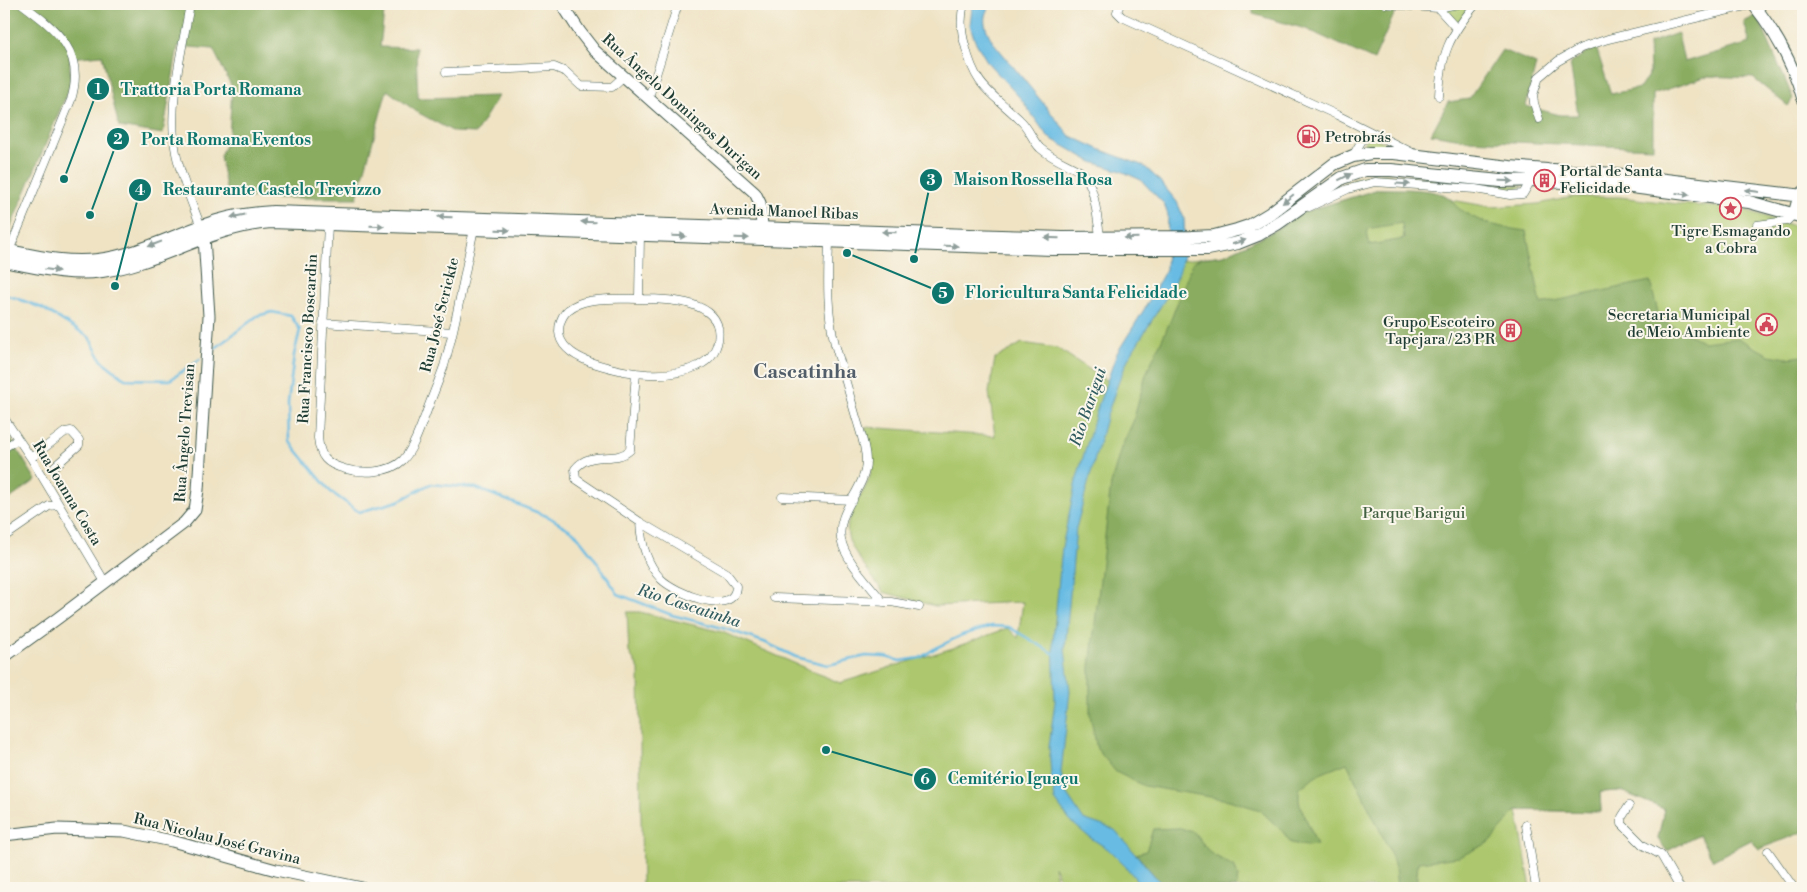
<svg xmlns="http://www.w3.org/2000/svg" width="1807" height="892" font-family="'Libre Bodoni',serif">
<rect width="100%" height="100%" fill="#fbf7ec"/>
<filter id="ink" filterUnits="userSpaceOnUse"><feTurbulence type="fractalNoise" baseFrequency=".02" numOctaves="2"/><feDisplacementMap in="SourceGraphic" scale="10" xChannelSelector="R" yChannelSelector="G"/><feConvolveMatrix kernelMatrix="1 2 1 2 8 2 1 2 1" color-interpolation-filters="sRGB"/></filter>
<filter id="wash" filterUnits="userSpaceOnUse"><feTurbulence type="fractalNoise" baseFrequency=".0096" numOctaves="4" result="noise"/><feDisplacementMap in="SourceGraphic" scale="20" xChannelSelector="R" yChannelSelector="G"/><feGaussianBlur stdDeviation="1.12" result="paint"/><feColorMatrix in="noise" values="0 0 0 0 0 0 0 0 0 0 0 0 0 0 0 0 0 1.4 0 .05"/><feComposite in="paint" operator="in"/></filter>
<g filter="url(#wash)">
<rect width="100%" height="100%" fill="#efe3c4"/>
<path fill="#acc76d" stroke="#668250" d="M1466,4H1474L1456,24L1442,9Z
M1366,137H1372L1388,144L1389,146L1362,148Z
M1378,174L1523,186L1517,190L1510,191L1381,178L1355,182L1325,195C1342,184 1358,176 1378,174Z
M1379,189L1413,190L1443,194L1452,200L1491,207L1538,204L1573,197H1620L1678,204L1742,209L1803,229V831L1759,849L1751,840L1713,860L1699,835L1667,851L1658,839L1664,809L1621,791L1600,792L1601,812L1517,810L1531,888H1064L1054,866L1057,887L1056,888H642L639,669L629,652L627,612H640L722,632L840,683L953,648L1008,628L1018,638L1023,602L935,606L883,592C875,580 853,552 849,540C841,513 866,497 871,472C874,458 868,440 865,427L995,436L989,392L995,359L1022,343L1057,348L1113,385L1175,261L1224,255L1270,233L1304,212Z"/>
<path fill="#89ac60" stroke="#54744a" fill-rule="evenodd" d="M4,4H235L246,6L247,4H385L380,47L416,48L418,98L498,96L476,133L454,132L417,112L387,90L357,198H228L220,156L229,137L232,87L213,49L178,46L163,134L119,127L102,55L70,58V86L6,238H4Z
M1253,4H1353L1395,12L1374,60L1306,29L1253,14Z
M1757,15L1793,98L1788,106L1753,78L1708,76L1653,94V148L1468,140L1431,134L1448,102L1469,99L1502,50L1536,64L1526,106L1560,115H1578L1570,63L1596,47L1611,94L1640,88L1650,72L1649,43L1678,33L1684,62L1750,43L1744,22Z
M1379,189C1396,189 1429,188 1444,195C1452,198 1454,206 1461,210C1481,224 1503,228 1526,231L1541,304L1650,281L1660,320L1704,342L1738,338L1769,355L1787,358L1803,356V832L1759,849L1751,840L1713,860L1699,835L1667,851L1658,839L1664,809L1621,791L1600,792L1601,812L1517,810L1490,842L1459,857L1418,862L1416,888H1397L1395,867L1389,849L1347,763L1315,776L1299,789V802L1317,845L1306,846L1291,843L1283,832L1260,810L1229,800L1144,786L1116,772L1097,749L1090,715V667L1111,484L1121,448L1133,422L1146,374L1170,322L1193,262L1201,258L1224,255L1270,233L1304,212ZM1402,223L1404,239L1369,245L1367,229Z
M4,428L36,480L4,503Z
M1180,828L1194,832L1210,853L1235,867L1238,877L1236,888H1165L1136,854L1146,851L1153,829Z"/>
<path fill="#67bbe3" stroke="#437c8c" d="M973,4H991C980,18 985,28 993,42L1070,136L1101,150L1144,166L1159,180L1177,202L1184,218L1185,247L1180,270L1170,291L1128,359L1117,386L1106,418L1076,528L1065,649L1070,691L1061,772L1065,792L1083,819L1115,830L1165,888H1143L1126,867L1108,849L1089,837L1070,821L1055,800L1051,775L1049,747L1055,701L1053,641L1062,547L1076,481L1099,403L1117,353L1145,308L1166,269L1168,215L1164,204L1141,180L1121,171L1092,162L1048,137L1021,99L988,63L975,41L970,25L972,8Z"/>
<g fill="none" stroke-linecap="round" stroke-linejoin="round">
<path stroke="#67bbe3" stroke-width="2.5" d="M4,295L16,298L42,308L89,337L102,361L125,379L170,380L200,359
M213,350L257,316L272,312L291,316L300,330L294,355L288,404L289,441L331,492L359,512L399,501L430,484L476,488L549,517L575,533L593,556L618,594L672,615L723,628L764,642L796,657L828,665L866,656L886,657L900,661L920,658L934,649L962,635L992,626L1009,627L1056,655"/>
</g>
</g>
<g filter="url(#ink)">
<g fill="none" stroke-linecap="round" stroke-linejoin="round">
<defs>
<path id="street" d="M190,4C182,51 167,106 176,153C181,178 192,203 201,227
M964,4C960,18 961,31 965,45C976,89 990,91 1020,120C1029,128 1032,140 1040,148C1052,159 1070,165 1083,173C1096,187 1097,222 1101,241
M1120,4L1117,12L1122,17L1337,115L1411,152
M1386,4L1438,8L1458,4
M1438,8L1456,28
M446,72L554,67L566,72L581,86L612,87L624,76
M1439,96C1441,53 1449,36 1476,4
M649,97L678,4
M1539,119L1534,103L1533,95L1539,77L1558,61L1581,48L1608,39L1754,4
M1353,156L1367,131
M1309,207L1348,189L1375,182L1475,189L1510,195L1523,194L1530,182
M328,224L318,438C320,457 326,464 345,469C363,474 390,473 403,460C414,448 419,430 425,416C431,399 438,383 444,366C457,322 464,274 474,229
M1757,225L1787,221L1794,214
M829,242C828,276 826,310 835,344C842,368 849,392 856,417C860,431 866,446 866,461C866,490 836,510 841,539C844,559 870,585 883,602
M9,251L71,100C86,52 57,30 22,4
M639,299C665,299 725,299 718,340C716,352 708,361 698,366C665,381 623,373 590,362C577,357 560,348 559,332C559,293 612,299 639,299Z
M639,299L640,235
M323,323L452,332
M636,373L630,450C615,464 591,449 575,469L576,479L640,522L726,573L736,586C735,619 674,592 661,579C646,563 641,543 640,522
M4,418L31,458L105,582
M4,448L18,439
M31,458L65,432L71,431L79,440V445L55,466
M782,497L853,500
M4,537L49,506L58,505
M774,598L891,602L919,607
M1629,806L1622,817V824L1643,845L1661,855L1680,888
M1526,825L1536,888
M1768,851L1794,888"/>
<path id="secondary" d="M562,4L580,32L594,50L755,193L760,203L763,237
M1753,4C1776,33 1793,63 1803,99
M1794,214L1797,203L1803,192
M4,657L58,618L184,523L195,510L198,490L209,316L204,237L202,229
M4,835L57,829L124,831L172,841L276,870L362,888"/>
<path id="primary" d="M1553,170L1614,174L1803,196
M1548,181L1624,186L1749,202L1803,217
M4,250C35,256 66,264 98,260C139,255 178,233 217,221C236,215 254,213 273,212L1063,238L1191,237L1214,236L1237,230L1249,226L1269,214L1334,164L1353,156L1371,153H1394L1510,167L1547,170
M4,261C36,267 69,276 102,271C161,263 210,226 271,222L1052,249H1208L1238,243L1258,235L1277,224L1342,178L1365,170H1391L1500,181L1541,180"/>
</defs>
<use href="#street" stroke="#3e564a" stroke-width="9"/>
<use href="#secondary" stroke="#3e564a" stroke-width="13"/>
<use href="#primary" stroke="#3e564a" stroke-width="14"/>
<use href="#street" stroke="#fff" stroke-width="8"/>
<use href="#secondary" stroke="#fff" stroke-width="11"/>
<use href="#primary" stroke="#fff" stroke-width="12"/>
</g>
<defs><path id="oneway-solid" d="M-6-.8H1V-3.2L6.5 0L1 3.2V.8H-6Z" transform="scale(1.25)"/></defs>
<g fill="#8f9e9a">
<use href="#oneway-solid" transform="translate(1345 177) rotate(-27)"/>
<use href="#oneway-solid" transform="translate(1506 181) rotate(2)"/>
<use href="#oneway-solid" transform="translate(1403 184) rotate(4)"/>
<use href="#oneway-solid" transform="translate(1752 191) rotate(-173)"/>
<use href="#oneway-solid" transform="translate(1683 194) rotate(7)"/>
<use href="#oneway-solid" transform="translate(1288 199) rotate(141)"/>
<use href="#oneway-solid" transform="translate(238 216) rotate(169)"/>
<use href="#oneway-solid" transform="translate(445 217) rotate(-178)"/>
<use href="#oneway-solid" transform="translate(588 222) rotate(-178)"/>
<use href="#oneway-solid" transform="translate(377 226) rotate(2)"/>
<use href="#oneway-solid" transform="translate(503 230) rotate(2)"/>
<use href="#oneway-solid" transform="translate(889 232) rotate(-178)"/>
<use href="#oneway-solid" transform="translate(679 236) rotate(2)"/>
<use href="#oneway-solid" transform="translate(742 238) rotate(2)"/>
<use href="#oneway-solid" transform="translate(1052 238) rotate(-178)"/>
<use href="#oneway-solid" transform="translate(1131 238) rotate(179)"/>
<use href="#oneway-solid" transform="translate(1239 242) rotate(-17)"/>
<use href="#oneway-solid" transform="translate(155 244) rotate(159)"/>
<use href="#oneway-solid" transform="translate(951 246) rotate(2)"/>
<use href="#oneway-solid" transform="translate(52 270) rotate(8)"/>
</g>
</g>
<defs>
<symbol id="fuel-ring" viewBox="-11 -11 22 22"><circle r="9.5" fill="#fbf7ec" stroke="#d1495b" stroke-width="1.5"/><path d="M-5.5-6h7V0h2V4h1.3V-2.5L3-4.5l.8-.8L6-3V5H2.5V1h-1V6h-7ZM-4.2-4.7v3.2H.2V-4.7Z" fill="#d1495b"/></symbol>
<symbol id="building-ring" viewBox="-11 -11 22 22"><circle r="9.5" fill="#fbf7ec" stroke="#d1495b" stroke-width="1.5"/><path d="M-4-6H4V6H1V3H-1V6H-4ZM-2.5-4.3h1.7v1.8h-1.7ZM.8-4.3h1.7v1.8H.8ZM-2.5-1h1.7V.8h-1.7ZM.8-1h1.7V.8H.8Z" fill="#d1495b"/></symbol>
<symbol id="sight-ring" viewBox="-11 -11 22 22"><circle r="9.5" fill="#fbf7ec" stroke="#d1495b" stroke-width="1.5"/><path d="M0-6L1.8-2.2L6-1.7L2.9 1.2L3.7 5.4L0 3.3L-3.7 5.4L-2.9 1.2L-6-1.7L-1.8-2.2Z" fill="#d1495b"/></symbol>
<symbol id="civic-ring" viewBox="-11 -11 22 22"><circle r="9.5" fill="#fbf7ec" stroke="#d1495b" stroke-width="1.5"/><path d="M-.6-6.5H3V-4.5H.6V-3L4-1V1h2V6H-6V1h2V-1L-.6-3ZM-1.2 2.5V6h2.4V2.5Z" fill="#d1495b"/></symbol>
</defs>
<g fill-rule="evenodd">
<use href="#fuel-ring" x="1296" y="124" width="25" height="25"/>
<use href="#building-ring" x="1532" y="168" width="25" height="25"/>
<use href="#sight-ring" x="1718" y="196" width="25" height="25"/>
<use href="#civic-ring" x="1754" y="312" width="25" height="25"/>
<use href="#building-ring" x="1498" y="318" width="25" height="25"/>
</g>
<g text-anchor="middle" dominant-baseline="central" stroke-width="4" stroke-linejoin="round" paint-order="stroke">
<g font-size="15" fill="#1f3d34" stroke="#fbf7ec">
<text transform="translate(682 107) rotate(42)">Rua Ângelo Domingos Durigan</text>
<text transform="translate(784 212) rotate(2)">Avenida Manoel Ribas</text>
<text transform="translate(440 315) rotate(-76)">Rua José Scrickte</text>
<text transform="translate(308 339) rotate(-87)">Rua Francisco Boscardin</text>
<text transform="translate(185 433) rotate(-86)">Rua Ângelo Trevisan</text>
<text transform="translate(67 493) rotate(59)">Rua Joanna Costa</text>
<text transform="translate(217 839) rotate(14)">Rua Nicolau José Gravina</text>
</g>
<g font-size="15" fill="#1f3d34" stroke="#fbf7ec" text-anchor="start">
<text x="1325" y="137">Petrobrás</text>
<text x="1560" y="171">Portal de Santa<tspan x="1560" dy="17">Felicidade</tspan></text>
<text x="1731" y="231" text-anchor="middle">Tigre Esmagando<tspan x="1731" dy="17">a Cobra</tspan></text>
<text x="1750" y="315" text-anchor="end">Secretaria Municipal<tspan x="1750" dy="17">de Meio Ambiente</tspan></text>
<text x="1495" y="322" text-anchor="end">Grupo Escoteiro<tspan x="1495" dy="17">Tapejara / 23 PR</tspan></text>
</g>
<g font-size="15" fill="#426042" stroke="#fbf7ec">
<text x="1414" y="513">Parque Barigui</text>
</g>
<g font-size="16" font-style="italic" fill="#315c60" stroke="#fbf7ec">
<text transform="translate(1088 407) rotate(-71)">Rio Barigui</text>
<text transform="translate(689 606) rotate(18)">Rio Cascatinha</text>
</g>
<g font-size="20" font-weight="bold" fill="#525f6b" stroke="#fbf7ec">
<text x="805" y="372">Cascatinha</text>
</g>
</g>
<path fill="none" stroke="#0f766e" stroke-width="2" d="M64 179L98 89M90 215L118 139M914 259L931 180M115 286L140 190M847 253L943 293M826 750L925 779"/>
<g fill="#0f766e" stroke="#fbf7ec" stroke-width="2">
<circle cx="64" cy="179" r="5"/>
<circle cx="90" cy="215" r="5"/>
<circle cx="914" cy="259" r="5"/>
<circle cx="115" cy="286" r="5"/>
<circle cx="847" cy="253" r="5"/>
<circle cx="826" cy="750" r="5"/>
<circle cx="98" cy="89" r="12"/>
<circle cx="118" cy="139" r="12"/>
<circle cx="931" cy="180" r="12"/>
<circle cx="140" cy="190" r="12"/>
<circle cx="943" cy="293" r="12"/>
<circle cx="925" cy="779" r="12"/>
</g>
<g font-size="15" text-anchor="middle" font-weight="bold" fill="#fff">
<text x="98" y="94">1</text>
<text x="118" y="144">2</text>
<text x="931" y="185">3</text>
<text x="140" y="195">4</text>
<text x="943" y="298">5</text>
<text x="925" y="784">6</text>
</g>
<g font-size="16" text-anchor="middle" font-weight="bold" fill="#0f766e" stroke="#fbf7ec" stroke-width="4" stroke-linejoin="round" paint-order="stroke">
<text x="211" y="95">Trattoria Porta Romana</text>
<text x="226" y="145">Porta Romana Eventos</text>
<text x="1033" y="185">Maison Rossella Rosa</text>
<text x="272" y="195">Restaurante Castelo Trevizzo</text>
<text x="1076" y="298">Floricultura Santa Felicidade</text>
<text x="1013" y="784">Cemitério Iguaçu</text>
</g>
<rect width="1807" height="892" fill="none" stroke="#fbf7ec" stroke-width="20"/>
</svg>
